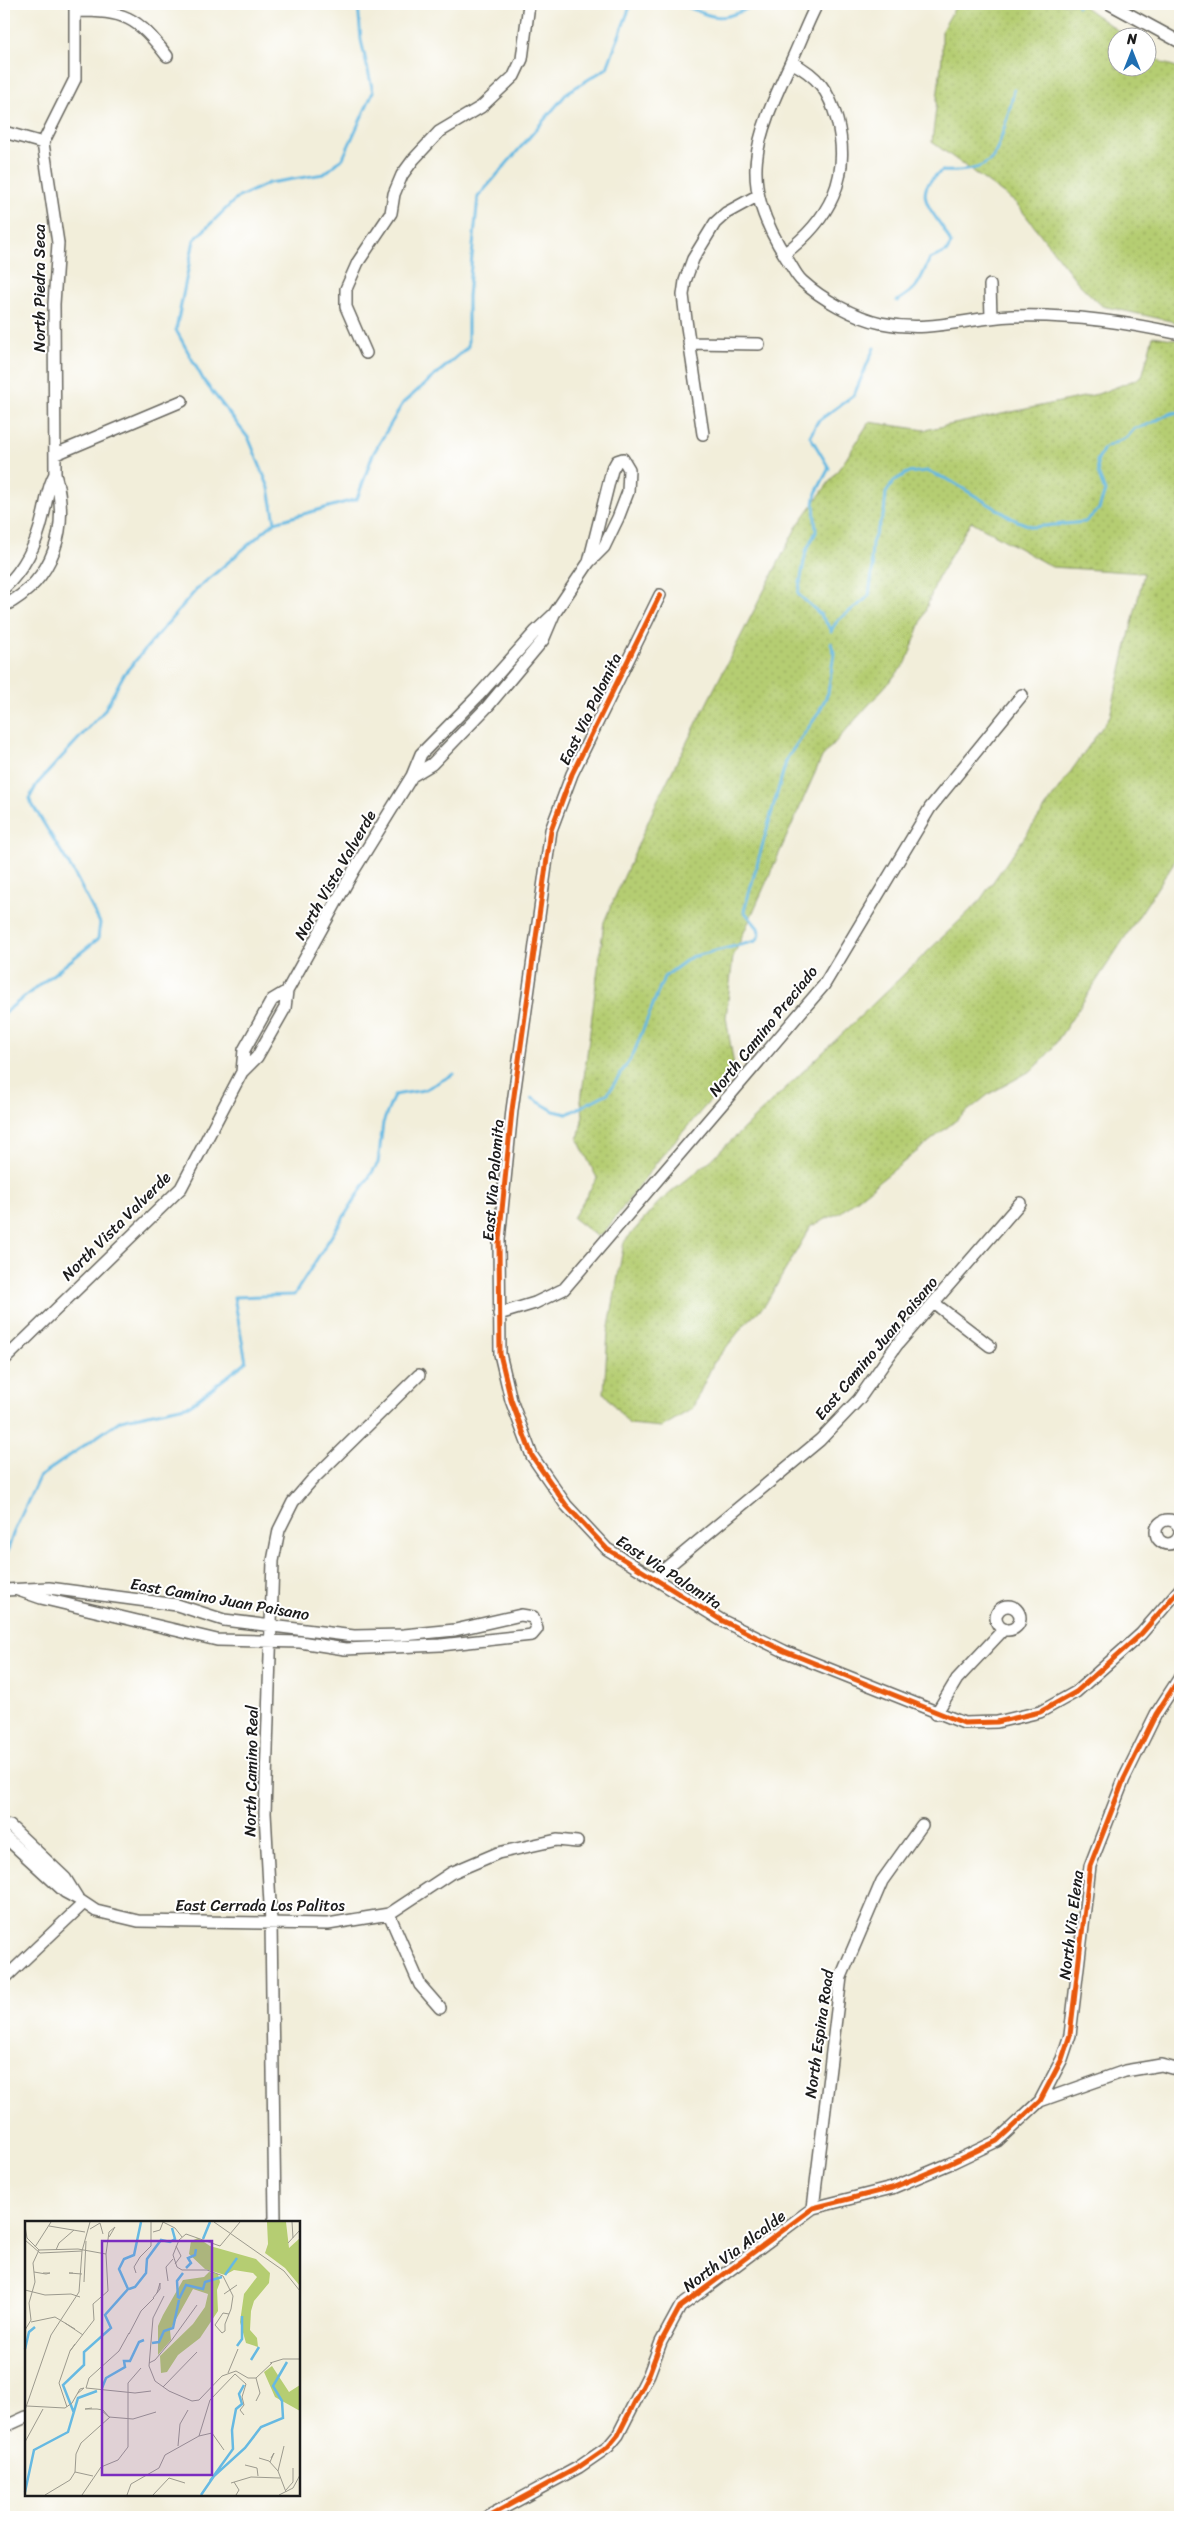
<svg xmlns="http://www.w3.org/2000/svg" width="1184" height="2521" font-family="Sriracha,sans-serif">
<defs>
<pattern id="grass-dots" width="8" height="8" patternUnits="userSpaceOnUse" patternTransform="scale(1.25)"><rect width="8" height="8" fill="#b5cd72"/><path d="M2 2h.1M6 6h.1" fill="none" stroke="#9baf62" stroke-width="1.8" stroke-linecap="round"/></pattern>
</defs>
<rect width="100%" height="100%" fill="#fff"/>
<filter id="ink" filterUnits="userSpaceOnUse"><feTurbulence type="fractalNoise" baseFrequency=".02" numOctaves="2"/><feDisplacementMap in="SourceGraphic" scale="10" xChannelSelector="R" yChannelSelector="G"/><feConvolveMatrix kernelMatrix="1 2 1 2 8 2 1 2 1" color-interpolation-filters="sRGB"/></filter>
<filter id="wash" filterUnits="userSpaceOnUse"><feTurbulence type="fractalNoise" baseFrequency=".0096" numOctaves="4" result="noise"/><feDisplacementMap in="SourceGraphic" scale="20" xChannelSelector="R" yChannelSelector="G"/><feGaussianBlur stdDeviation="1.12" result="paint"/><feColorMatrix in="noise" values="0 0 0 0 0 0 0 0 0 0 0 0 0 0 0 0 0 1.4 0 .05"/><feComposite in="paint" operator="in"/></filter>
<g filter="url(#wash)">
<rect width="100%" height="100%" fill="#f2eeda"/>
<path fill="url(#grass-dots)" stroke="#687447" d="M957,4H1080L1127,37L1116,38V68H1146L1147,51L1163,63L1180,68V323L1102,306L1079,284L1016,203L932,142L942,57V30Z
M1153,336L1180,340V853L1052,1049L1034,1069L989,1094L841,1212L811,1226L765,1305L744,1325L713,1364L692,1409L662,1427L629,1424L604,1393L608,1333L624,1242L659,1202L711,1160L978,903L1110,716L1144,573L1052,567L971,521L937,579L906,663L822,757L733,957L726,1017L735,1072L660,1158L603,1234L596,1236L573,1218L597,1178L578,1140L583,1115L581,1101L604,922L658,799L797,526L846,459L869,422L925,430L1098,394L1142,377Z"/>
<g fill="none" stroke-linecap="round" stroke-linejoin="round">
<path stroke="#66b9e2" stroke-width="3" d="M681,4C715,19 722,23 756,4
M1078,6V4
M897,301C921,286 918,283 930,259L946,252L951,244C943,217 903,196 942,171C957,172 983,171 993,157C999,149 1012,102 1014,90
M275,522L357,499L373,454L403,403L468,347V296L478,197L568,92L607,68L631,4
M831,629L819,613L798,594L806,551L816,532L814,504L816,493L829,468L810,436L818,421L854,395L874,348
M831,632C836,615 859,609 869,595L873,567L871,561L872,543L884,513L886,493L894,481L907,473L927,471L949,480L1015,520L1033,527L1085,522L1099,509L1105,491L1098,473L1097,461L1104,448L1127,437L1135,428C1155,426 1161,413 1180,412
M4,1013L98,939L100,923L74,873L29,799L37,784L104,711L124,674L197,589L275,522L269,488L249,439L204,381L176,330L194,240L237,198L269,183L324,174L343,158L373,92L361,40L358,4
M532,1098L554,1111L567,1114L608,1093L633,1055L664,977L691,957L756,941L760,935L758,928L744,911L787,758L818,714L828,693L834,653L831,643
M4,1562L13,1534L39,1477L121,1420L190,1405L246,1362L234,1297L294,1295L378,1163L383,1123L394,1095L424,1090L454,1074"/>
</g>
</g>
<g filter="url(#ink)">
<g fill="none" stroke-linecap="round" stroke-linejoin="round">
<defs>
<path id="minor" d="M817,4C807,23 800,43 791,62C754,142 737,180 787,259C792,266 796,276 802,281C823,300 854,317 881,323C931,333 965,318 1012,316C1068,314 1126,322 1180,334
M1110,4L1180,42
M75,11C125,11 136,16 167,56
M4,132L43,143
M43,143L75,79V4
M784,254C829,220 852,178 837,120C829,91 818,76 791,62
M990,285L991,317
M689,343L759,344
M366,353L346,307V289L358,262L391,213L394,194L402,175L413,160L439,132L481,107L514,76L522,59L529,4
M703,434L686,320L683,295L685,281L693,259L715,223L726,213L757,196
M56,454L182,401
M4,588C24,569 37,543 43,516C47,501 47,488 55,474
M660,595L572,774L551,830L512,1110L499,1240L500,1354L511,1400L532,1456L566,1505L607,1549L721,1620L784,1651L964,1723L997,1722L1040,1712L1076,1692L1141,1634L1180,1589
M4,606C54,580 70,528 55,474L54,304L58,243L43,143
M412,776L432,764L488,706L543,640L554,614L589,562L604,547L618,518L628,492L629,469L623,459L617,461L612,470L589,562
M242,1072L244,1050L272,1000L287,991
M934,1303L990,1346
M499,1314L535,1303L564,1289L824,985L930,808L1022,695
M4,1360L181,1188L242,1072L257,1057L285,1008L287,991L354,870L412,776L421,754L478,696L536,631L554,614
M1156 1532a12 12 0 1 1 24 0a12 12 0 1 1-24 0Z
M654,1578L820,1440L859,1399L896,1346L1020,1203
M4,1590L49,1588L177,1605L224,1620L354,1636L404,1635L455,1630L521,1615L533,1617L537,1629L532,1635L441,1645L345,1649L300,1642L217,1640L41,1598L18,1590
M996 1618a12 12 0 1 1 24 0a12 12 0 1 1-24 0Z
M936,1714L957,1679L1004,1629
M4,1825L10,1826L65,1878L78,1899L65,1892L4,1836
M78,1899L96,1911L138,1921L328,1924L389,1914L451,1873L498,1853L557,1840L577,1842
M389,1914L420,1985L440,2008
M4,1979L84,1903
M1040,2101L1125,2071L1161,2065L1180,2070
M813,2208L841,1977L882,1881L922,1825
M273,2222L275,2219L271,1922L265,1813L273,1561L279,1530L293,1502L312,1480L419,1375
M4,2427L26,2417
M487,2517L579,2467L608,2447L618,2435L649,2374L661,2342L680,2307L813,2208L892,2188L949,2164L997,2141L1040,2101L1062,2059L1070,2035L1090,1866L1124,1779L1156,1714L1180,1677"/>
</defs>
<use href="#minor" stroke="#67665e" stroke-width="14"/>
<use href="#minor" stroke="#fff" stroke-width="11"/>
<defs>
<path id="cycleway" d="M660,595L572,774L551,830L512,1110L499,1240L500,1354L511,1400L532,1456L566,1505L607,1549L721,1620L784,1651L964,1723L997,1722L1040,1712L1076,1692L1141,1634L1180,1589
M487,2517L579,2467L608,2447L618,2435L649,2374L661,2342L680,2307L813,2208L892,2188L949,2164L997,2141L1040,2101L1062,2059L1070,2035L1090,1866L1124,1779L1156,1714L1180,1677"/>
</defs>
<use href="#cycleway" stroke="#fff" stroke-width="8"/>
<use href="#cycleway" stroke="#e8590c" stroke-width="5"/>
</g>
</g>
<g text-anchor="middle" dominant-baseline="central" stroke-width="4" stroke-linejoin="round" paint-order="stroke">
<g font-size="16" fill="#1c1c1c" stroke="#fff">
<text transform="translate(39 288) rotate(-90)">North Piedra Seca</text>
<text transform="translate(590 709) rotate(-64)">East Via Palomita</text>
<text transform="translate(335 875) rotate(-60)">North Vista Valverde</text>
<text transform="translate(763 1031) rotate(-51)">North Camino Preciado</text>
<text transform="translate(493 1180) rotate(-85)">East Via Palomita</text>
<text transform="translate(116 1226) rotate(-45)">North Vista Valverde</text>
<text transform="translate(876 1348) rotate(-50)">East Camino Juan Paisano</text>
<text transform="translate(669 1572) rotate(33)">East Via Palomita</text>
<text transform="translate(220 1599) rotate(10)">East Camino Juan Paisano</text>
<text transform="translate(251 1771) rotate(-89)">North Camino Real</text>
<text x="260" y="1905">East Cerrada Los Palitos</text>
<text transform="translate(1071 1925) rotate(-83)">North Via Elena</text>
<text transform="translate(819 2034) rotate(-82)">North Espina Road</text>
<text transform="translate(734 2251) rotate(-37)">North Via Alcalde</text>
</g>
</g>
<g transform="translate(25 2221)">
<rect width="275" height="275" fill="#f2eeda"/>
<path d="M242,1H261L264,27L275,17V65L260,47L240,32L243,23ZM173,17L185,25L231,38L245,52L244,62L229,80L226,90L225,109L232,117L233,126L221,122L215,101L219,73L232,56L228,52L209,49L200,54L180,48L164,33L166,20ZM184,51L193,53L195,61L192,69L193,90L175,117L153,134L142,151L136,152L135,135L168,103L180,86L183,73L168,68L145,109L146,119L133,134V105L138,94L158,59L179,56ZM247,145L264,171L275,164V190L250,176L239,151Z" fill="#b5cd72"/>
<path fill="none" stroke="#66b9e2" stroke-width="2.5" d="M178,18L185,1M161,47L166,42L163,37L170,34L171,28M200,54L212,37M104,68L110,66L121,52L122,38L136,19L145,21L150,18L147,7M153,77L152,60L158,52M154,78L161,64L178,68L180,61L197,56M127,122L134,121L139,110L148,107L154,79M212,125L217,118V95M0,128L4,111L10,106M226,139L234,126M77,167L81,157L100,146L99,140H105L114,121L119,119M49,192L38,164L59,144V131L86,107L80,94L103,68L94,48L99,38L109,34L116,1M185,260L208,228L207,209L211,188L217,183L214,173L219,164M0,271L9,229L43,211L53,177L72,170M176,274L189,255L220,227L236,206L258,197L257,180L248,165L262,141"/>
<path fill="none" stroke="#9c9a8e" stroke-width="1" d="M138,1L150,7L157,16M189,1L259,50L275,70M267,1L268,17M0,5L2,17L14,29L53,28L81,33M24,5L60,11M65,8L75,2L78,13M128,11L135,9L138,1M0,19L15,32L57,30M263,22L275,9M10,26L26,1M31,29L34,22L49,9M81,33L84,11L90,6L84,16M150,43L156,35L151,25M9,51L21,53L25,52H18M48,52H44L57,53M111,52L109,46L115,36L126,25V1M143,60L141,46L148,38M59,61L61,20M0,69L20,74L46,73L55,76M199,73L212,64M139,75L128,97L124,145L130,160L144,170L167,180L174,179L197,155L211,150L223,157H231L247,142M128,77L135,68V62L132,72M204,93L198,92L190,104L197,112L200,110V103L206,88L208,75L198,55L182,49H157L152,46L148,34L154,19L161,13L195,25L215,1M6,101L30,96L40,102M50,108L40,102L58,114M0,109L6,99L4,82L10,61L8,42L14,29M104,113L116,90L129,77M50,123L45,130L69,99L68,83L83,70L81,33M124,142L130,139L146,120L172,84M245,142L258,138H275M203,152L213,128M138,166L172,131M61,167L64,157L94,130L104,112M61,167L110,172L126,170M231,180L235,172L231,157M2,185L40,187L47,182L55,168L59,167L52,173M42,186L34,162L45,130M67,187L60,188H72L78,189L84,196L76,189M0,189L26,114L54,71L57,30L65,1M84,196L108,198L131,191M174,215L185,179L210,153L221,163L217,176L219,184L215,189L219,194M0,221L18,188M153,225L155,203L163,189M234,237L244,240L253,250L261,271M245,241L249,232L246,237M220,244L232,247L233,255M253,250L259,225M50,251L68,255M209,261L214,269L211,274M206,262L226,256L255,257M261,269L268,261V247M20,274L45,259L50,251L51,233L56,222L85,196M57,274L76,246L93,239L103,226V162L116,147M102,274L106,263L134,247L140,234L174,215L187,212L199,229M128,274L144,257L160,262M254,274L268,267L275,254"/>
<path fill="#7b2cbf" fill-opacity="0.15" stroke="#7b2cbf" stroke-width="2.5" d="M77,20H187V254H77Z"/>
<rect width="275" height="275" fill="none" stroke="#1c1c1c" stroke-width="2.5"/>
</g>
<rect width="1184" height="2521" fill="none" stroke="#fff" stroke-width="20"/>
<g transform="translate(1132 52)"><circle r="24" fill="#ffffff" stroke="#a4a4a4"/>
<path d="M0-4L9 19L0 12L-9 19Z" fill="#1f6fb2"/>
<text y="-8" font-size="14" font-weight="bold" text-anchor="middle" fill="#1c1c1c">N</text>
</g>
</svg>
